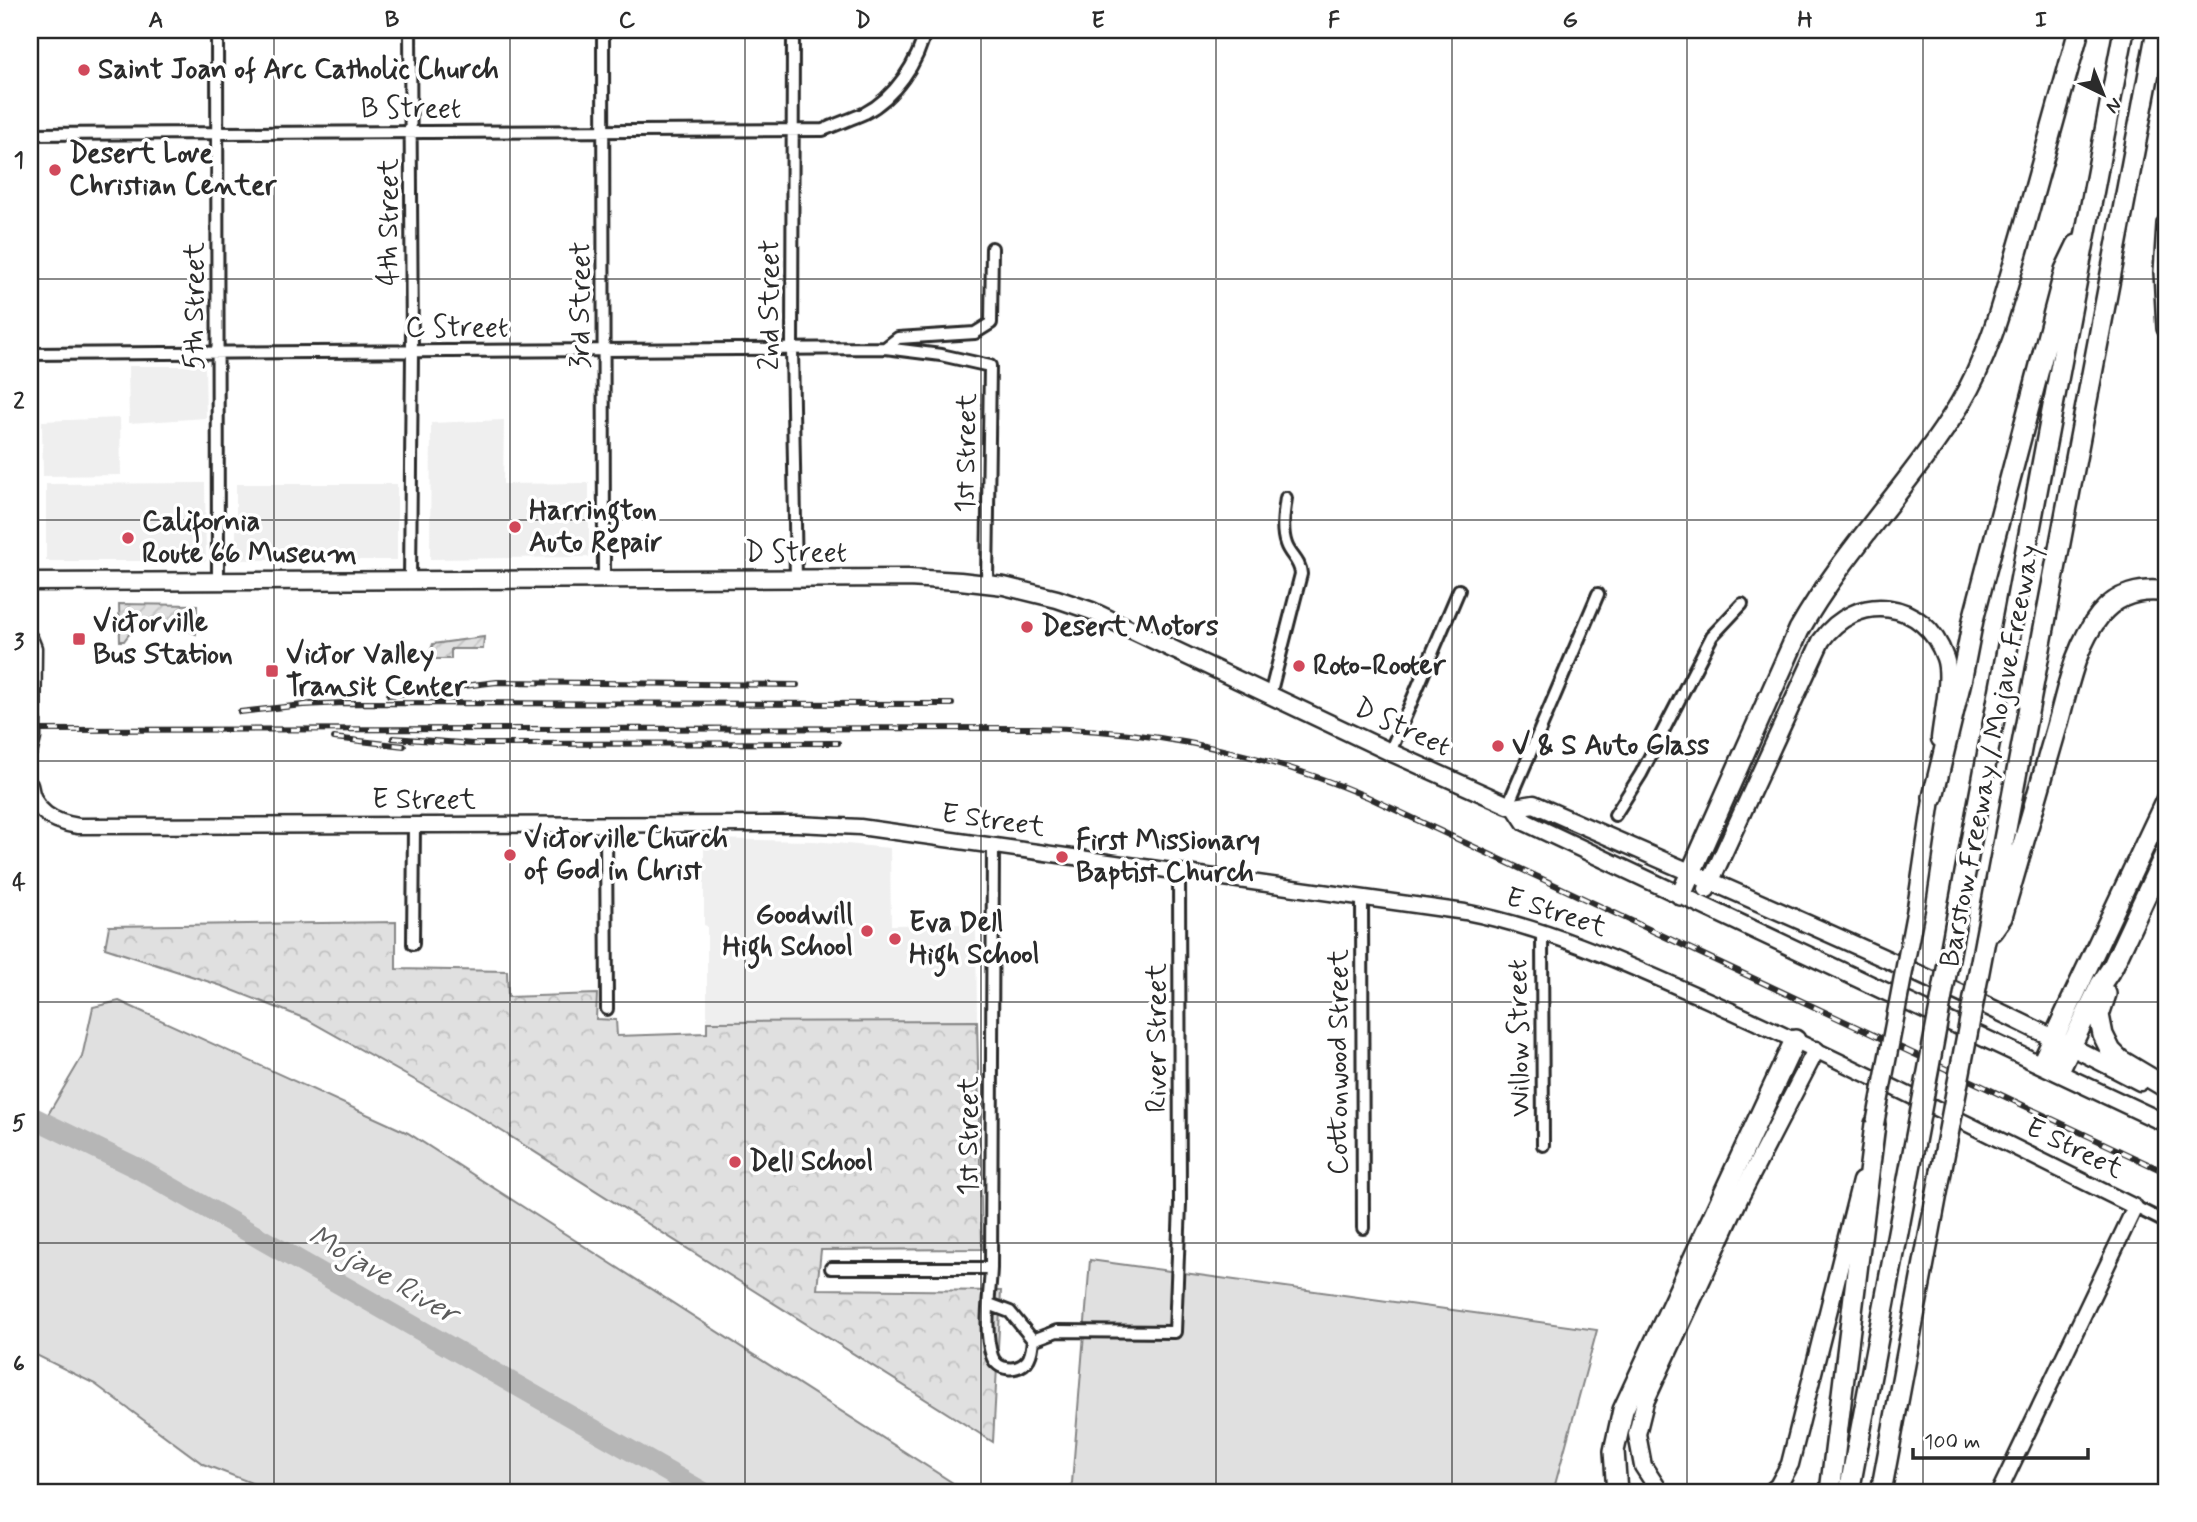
<svg xmlns="http://www.w3.org/2000/svg" width="2197" height="1522" font-family="Mynerve,sans-serif">
<defs>
<pattern id="park-crowns" width="20" height="18" patternUnits="userSpaceOnUse" patternTransform="scale(1.75)"><rect width="20" height="18" fill="#e0e0e0"/><path d="M2 6a3 3 0 1 1 6 0M12 15a3 3 0 1 1 6 0" fill="none" stroke="#c0c0c0"/></pattern>
<pattern id="garden-furrows" width="10" height="10" patternUnits="userSpaceOnUse" patternTransform="scale(1.75)"><rect width="10" height="10" fill="#e0e0e0"/><path d="M-1 1l2-2M0 10L10 0M9 11l2-2" fill="none" stroke="#c0c0c0"/></pattern>
</defs>
<rect width="100%" height="100%" fill="#fff"/>
<filter id="ink" filterUnits="userSpaceOnUse"><feTurbulence type="fractalNoise" baseFrequency=".0143" numOctaves="2"/><feDisplacementMap in="SourceGraphic" scale="14" xChannelSelector="R" yChannelSelector="G"/><feConvolveMatrix kernelMatrix="1 2 1 2 8 2 1 2 1" color-interpolation-filters="sRGB"/></filter>
<g filter="url(#ink)">
<path fill="#efefef" d="M128,366H205L206,418L129,423Z
M120,418L121,475L43,476L42,421Z
M504,420L503,484L589,483V557L430,559L431,423Z
M205,483L206,561H46V484Z
M236,484H397V560H236Z
M704,839L814,841L890,848L891,925L976,924L977,1021L707,1022V926L704,925Z"/>
<path fill="#e0e0e0" stroke="#868686" stroke-width="2" d="M119,1001L408,1133L967,1492H275L203,1464L95,1384L30,1352V1145L82,1057L93,1007Z
M1090,1260L1597,1330L1553,1492H1066L1072,1483Z"/>
<path fill="url(#park-crowns)" stroke="#868686" stroke-width="2" d="M396,922V969L507,971L508,997L597,994L596,1019L616,1020L617,1036L707,1033V1022L977,1021L982,1249L821,1250L817,1289L1001,1291L993,1442L470,1111L306,1019L222,986L105,948L109,926Z"/>
<path fill="url(#garden-furrows)" stroke="#868686" stroke-width="2" d="M119,604L197,605L196,634C165,620 147,608 124,641H120Z
M484,637L483,649H451V659H436L430,652L433,644Z"/>
<g fill="none" stroke-linecap="round" stroke-linejoin="round">
<path stroke="#b6b6b6" stroke-width="21" d="M30,1116L139,1169L703,1492"/>
<defs>
<path id="street" d="M217,30L218,581
M410,30L412,351L410,581
M603,30L604,581
M793,30L792,349L796,580
M30,134L823,130C837,124 851,119 865,113C894,98 919,62 925,30
M885,348L898,338L975,333L991,323L992,248
M30,354L885,348L941,355L990,366L987,583
M1270,695L1301,574C1300,560 1290,556 1286,544C1281,530 1284,512 1286,498
M1390,752L1459,590
M1508,805L1598,594
M1615,815L1641,774L1712,636L1742,604
M606,824L607,1009
M1362,897L1363,1228
M1542,931L1543,1145
M413,944L414,825
M2135,1207L2167,1223
M831,1268H991L993,846
M989,1304L1010,1312L1033,1340C1032,1347 1032,1355 1027,1361C1017,1372 997,1371 992,1356C983,1329 990,1295 991,1268
M1033,1340L1057,1331L1175,1332L1180,1204L1179,872"/>
<path id="secondary" d="M30,638L34,648L33,738L30,750
M30,785C34,812 53,822 78,826L797,824L860,827L1465,912C1553,929 1633,967 1714,1003C1856,1067 1995,1138 2135,1207L1999,1492"/>
<path id="primary" d="M30,582L908,578L960,581L1004,586L1057,599L1092,611L1390,752L1508,805L1515,807L1534,804C1738,894 1943,979 2140,1082
M1515,807L1525,822L2167,1124
M1707,889L1821,641C1856,591 1925,599 1945,658C1952,678 1942,717 1940,739
M1916,908L1934,786
M1660,1492L1643,1466L1637,1434L1645,1402L1740,1197L1816,1050
M1771,1492L1778,1486L1790,1464L1861,1181"/>
<path id="highway" d="M2167,224L2164,272L2167,328
M1933,797L1962,677L1973,620L2065,270L2077,245
M1681,895L1799,630C1845,549 1912,483 1960,404C1991,353 2005,293 2022,235C2041,166 2060,98 2079,30
M1955,926L2124,30
M1992,931L2002,917C2020,855 2038,793 2056,730C2067,692 2074,647 2100,615C2117,594 2141,588 2167,592
M1985,940L2157,30
M2106,994L2099,1015L2103,1035L2111,1051L2120,1060L2167,1088
M2042,1063L2167,798
M2059,1071L2101,984L2113,966L2167,850
M1617,1492L1614,1451L1623,1410L1795,1040
M1830,1492L1875,1124
M1849,1492L1912,1158
M1881,1492L1941,1172"/>
</defs>
<use href="#street" stroke="#2b2b2b" stroke-width="16"/>
<use href="#secondary" stroke="#2b2b2b" stroke-width="19"/>
<use href="#primary" stroke="#2b2b2b" stroke-width="21"/>
<use href="#highway" stroke="#2b2b2b" stroke-width="24"/>
<use href="#street" stroke="#fff" stroke-width="10"/>
<use href="#secondary" stroke="#fff" stroke-width="14"/>
<use href="#primary" stroke="#fff" stroke-width="16"/>
<use href="#highway" stroke="#fff" stroke-width="19"/>
<defs>
<path id="rail" d="M389,695L497,682L797,685
M304,705L344,703L952,704
M240,712L312,704
M30,730L1032,728C1149,729 1260,751 1368,797L2167,1173
M334,738L404,746
M393,738L474,744L838,743"/>
</defs>
<use href="#rail" stroke="#2b2b2b" stroke-width="6"/>
<use href="#rail" stroke="#fff" stroke-width="3.5" stroke-dasharray="10" stroke-linecap="butt"/>
<defs>
<path id="primary-bridge" d="M1875,1124L1916,908"/>
<path id="highway-bridge" d="M1912,1158L1955,926
M1941,1172L1985,940"/>
</defs>
<use href="#primary-bridge" stroke="#2b2b2b" stroke-width="21" stroke-linecap="butt"/>
<use href="#highway-bridge" stroke="#2b2b2b" stroke-width="24" stroke-linecap="butt"/>
<use href="#primary-bridge" stroke="#fff" stroke-width="16"/>
<use href="#highway-bridge" stroke="#fff" stroke-width="19"/>
</g>
</g>
<path fill="none" stroke="#2b2b2b" stroke-width="2" stroke-opacity="0.55" d="M274,30V1492M510,30V1492M745,30V1492M981,30V1492M1216,30V1492M1452,30V1492M1687,30V1492M1923,30V1492M30,279H2167M30,520H2167M30,761H2167M30,1002H2167M30,1243H2167"/>
<g fill="#d1495b" stroke="#fff" stroke-width="2.5">
<circle cx="84" cy="70" r="7"/>
<circle cx="55" cy="170" r="7"/>
<circle cx="515" cy="527" r="7"/>
<circle cx="128" cy="538" r="7"/>
<circle cx="1027" cy="627" r="7"/>
<rect x="72" y="632" width="14" height="14" rx="3.5"/>
<circle cx="1299" cy="666" r="7"/>
<rect x="265" y="664" width="14" height="14" rx="3.5"/>
<circle cx="1498" cy="746" r="7"/>
<circle cx="510" cy="855" r="7"/>
<circle cx="1062" cy="857" r="7"/>
<circle cx="867" cy="931" r="7"/>
<circle cx="895" cy="939" r="7"/>
<circle cx="735" cy="1162" r="7"/>
</g>
<g text-anchor="middle" dominant-baseline="central" stroke-width="7" stroke-linejoin="round" paint-order="stroke">
<g font-size="28" font-weight="bold" fill="#2b2b2b" stroke="#fff" text-anchor="start">
<text x="98" y="70">Saint Joan of Arc Catholic Church</text>
<text x="69" y="154">Desert Love<tspan x="69" dy="32">Christian Center</tspan></text>
<text x="529" y="511">Harrington<tspan x="529" dy="32">Auto Repair</tspan></text>
<text x="142" y="522">California<tspan x="142" dy="32">Route 66 Museum</tspan></text>
<text x="93" y="623">Victorville<tspan x="93" dy="32">Bus Station</tspan></text>
<text x="1041" y="627">Desert Motors</text>
<text x="286" y="655">Victor Valley<tspan x="286" dy="32">Transit Center</tspan></text>
<text x="1313" y="666">Roto-Rooter</text>
<text x="1512" y="746">V &amp; S Auto Glass</text>
<text x="524" y="839">Victorville Church<tspan x="524" dy="32">of God in Christ</tspan></text>
<text x="1076" y="841">First Missionary<tspan x="1076" dy="32">Baptist Church</tspan></text>
<text x="853" y="915" text-anchor="end">Goodwill<tspan x="853" dy="32">High School</tspan></text>
<text x="909" y="923">Eva Dell<tspan x="909" dy="32">High School</tspan></text>
<text x="749" y="1162">Dell School</text>
</g>
<g font-size="28" fill="#2b2b2b" stroke="#fff">
<text x="411" y="109">B Street</text>
<text transform="translate(389 222) rotate(-90)">4th Street</text>
<text transform="translate(581 305) rotate(-90)">3rd Street</text>
<text transform="translate(770 305) rotate(-90)">2nd Street</text>
<text transform="translate(195 306) rotate(-90)">5th Street</text>
<text x="457" y="328">C Street</text>
<text transform="translate(967 453) rotate(-89)">1st Street</text>
<text x="796" y="553">D Street</text>
<text transform="translate(1402 728) rotate(25)">D Street</text>
<text transform="translate(1991 756) rotate(-79)">Barstow Freeway / Mojave Freeway</text>
<text x="424" y="800">E Street</text>
<text transform="translate(993 821) rotate(8)">E Street</text>
<text transform="translate(1556 913) rotate(18)">E Street</text>
<text transform="translate(1157 1038) rotate(-90)">River Street</text>
<text transform="translate(1520 1038) rotate(-91)">Willow Street</text>
<text transform="translate(1339 1062) rotate(-90)">Cottonwood Street</text>
<text transform="translate(969 1136) rotate(-90)">1st Street</text>
<text transform="translate(2074 1149) rotate(26)">E Street</text>
</g>
<g font-size="30" font-style="italic" fill="#5c5c5c" stroke="#fff">
<text transform="translate(383 1275) rotate(30)">Mojave River</text>
</g>
</g>
<rect width="2197" height="1522" fill="none" stroke="#fff" stroke-width="77"/>
<g transform="translate(2103 94) rotate(137)" stroke="#ffffff" stroke-width="5" paint-order="stroke">
<path d="M0-5L12 26L0 18L-12 26Z" fill="#2b2b2b"/>
<text y="-10" font-size="19" font-weight="bold" text-anchor="middle" fill="#2b2b2b">N</text>
</g>
<path d="M1913 1448v10h175v-10" fill="none" stroke="#2b2b2b" stroke-width="3.5"/>
<text x="1924" y="1448" font-size="21" fill="#2b2b2b" stroke="#ffffff" stroke-width="5" paint-order="stroke">100 m</text>
<rect x="38" y="38" width="2120" height="1446" fill="none" stroke="#2b2b2b" stroke-width="2.5"/>
<g font-size="23" text-anchor="middle" font-weight="bold" fill="#2b2b2b">
<text x="156" y="27">A</text>
<text x="392" y="27">B</text>
<text x="627" y="27">C</text>
<text x="863" y="27">D</text>
<text x="1098" y="27">E</text>
<text x="1334" y="27">F</text>
<text x="1570" y="27">G</text>
<text x="1805" y="27">H</text>
<text x="2041" y="27">I</text>
<text x="19" y="167">1</text>
<text x="19" y="408">2</text>
<text x="19" y="649">3</text>
<text x="19" y="889">4</text>
<text x="19" y="1130">5</text>
<text x="19" y="1371">6</text>
</g>
</svg>
